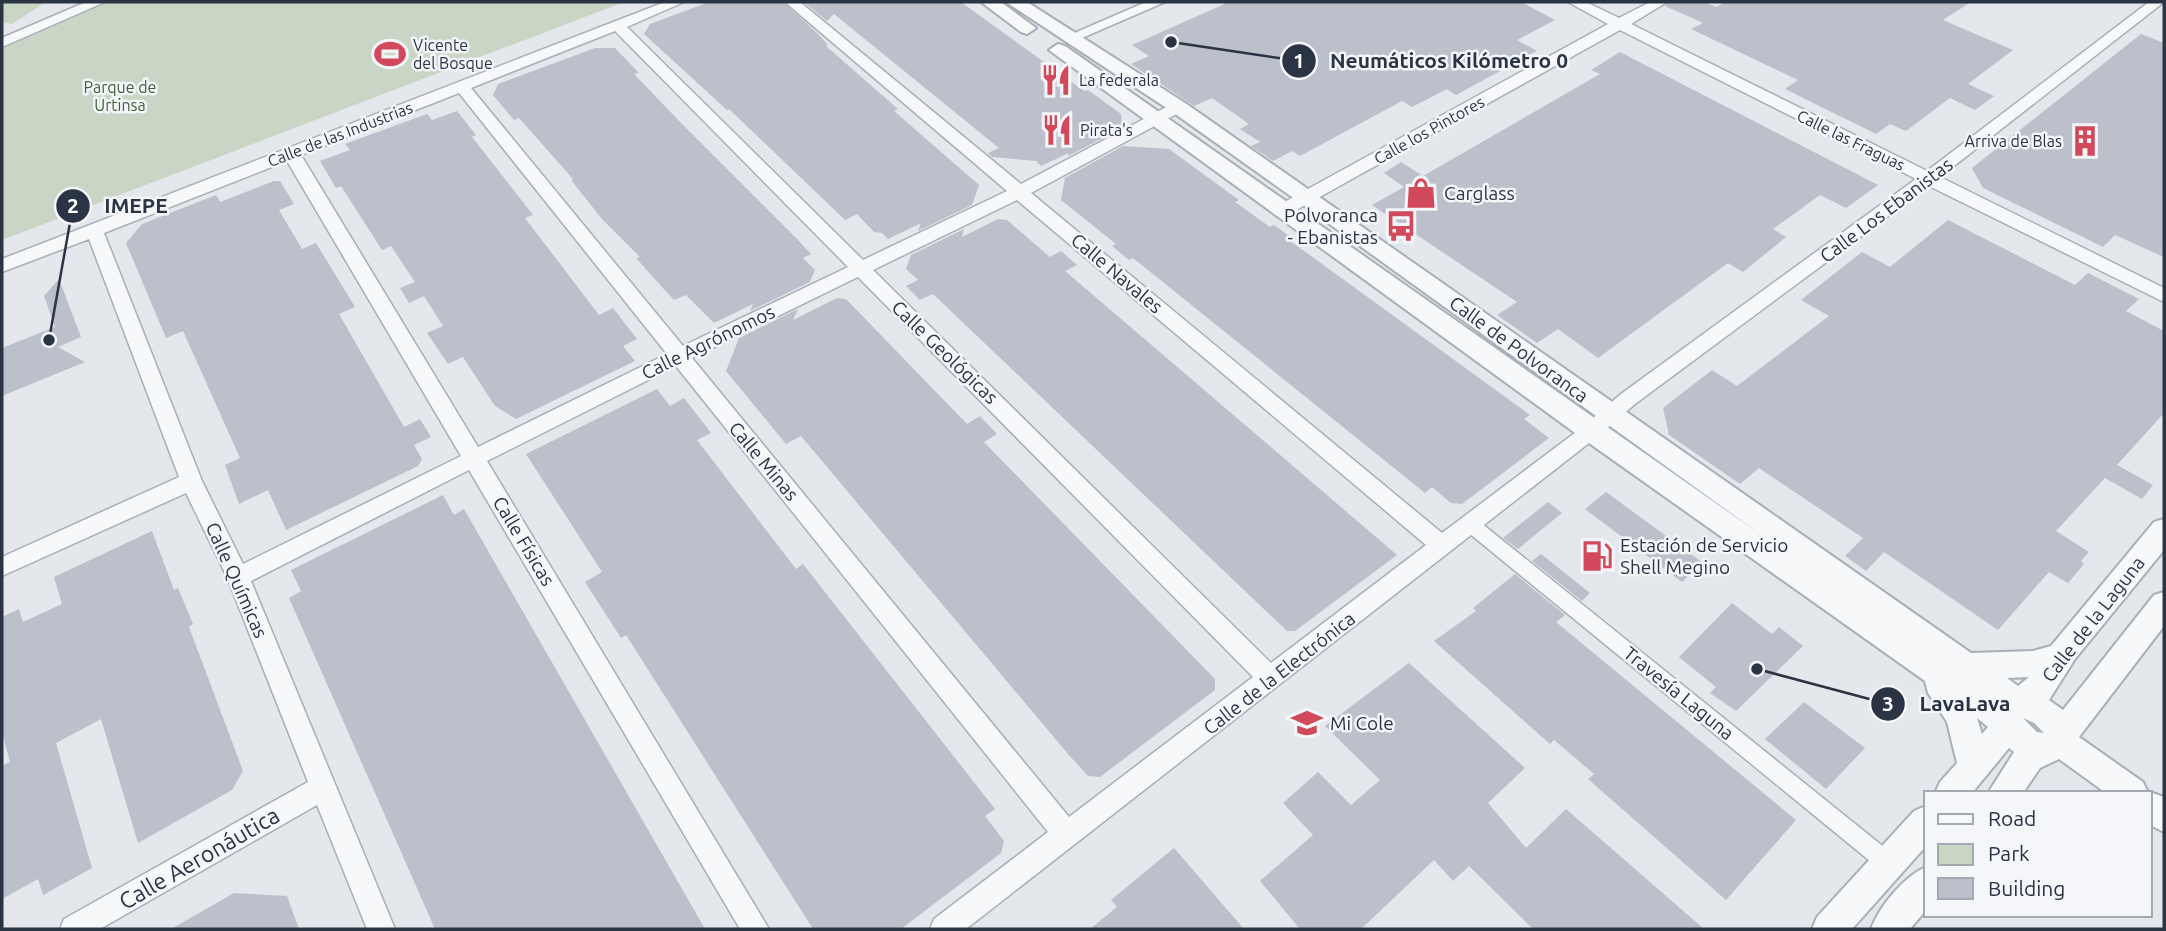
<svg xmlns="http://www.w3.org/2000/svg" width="2166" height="931" font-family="Ubuntu,sans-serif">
<rect width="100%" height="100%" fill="#e4e7ec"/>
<path fill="#c9d6c5" d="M2,2H46L12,24L2,22Z
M107,2H624L2,240V45Z"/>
<path fill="#bbc0ca" d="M709,2H783L817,33L828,45L826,46L898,109L894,111L979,185L972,205L918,231L921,223L888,239L882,233L874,232L857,214L845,220L729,109L727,110L644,34L650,24Z
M804,2H961L1084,91L1088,90L1121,114L1122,128L1068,156L1069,153L1041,166L1036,161L992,157L988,153L999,148L834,14L827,21Z
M1229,2H1521L1555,20L1517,40L1537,51L1456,95L1447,89L1412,107L1402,101L1300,156L1292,151L1273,161L1251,146L1260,142L1240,129L1249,124L1212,98L1194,106L1131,64L1149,56L1132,45Z
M1669,2H1704L1716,7L1726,2H1971L1943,20L2013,50L1968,84L1994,96L1975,110L1950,98L1906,131L1890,124L1876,134L1785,89L1798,80L1691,29L1703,23L1665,6Z
M2141,34L2164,43V257L2115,235L2103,247L1983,188L1972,168Z
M595,48H615L639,73L634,74L684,126L798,240L811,254L803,258L815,270L810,282L750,311L753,304L714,323L686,295L674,300L661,286L636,258L640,257L602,219L571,180L573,179L519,118L514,120L493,95L498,84Z
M1620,52L1878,185L1846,208L1820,195L1773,229L1786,237L1743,272L1728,263L1598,358L1558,329L1537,343L1497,315L1517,302L1372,205L1404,187L1384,173L1401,162L1423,176L1600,74L1591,70Z
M457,111L476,135L472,137L533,215L525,218L599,315L613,308L637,339L623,346L635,361L516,419L495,406L463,357L448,364L427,333L443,326L424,296L409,303L400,288L415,282L391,246L382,250L341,186L336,188L320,161L350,150L345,144L427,114L432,120Z
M1123,146L1169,149L1239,200L1235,202L1270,227L1274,225L1292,238L1289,240L1530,415L1524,419L1549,438L1462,504L1451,503L1432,487L1425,493L1133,258L1129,260L1112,246L1116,244L1061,200L1065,178Z
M274,181H280L294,204L279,210L302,249L316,243L355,307L339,314L404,427L420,419L431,437L414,445L422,459L418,466L286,530L268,490L239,504L225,465L240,458L183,331L166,338L126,243L142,224L216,195L220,202Z
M998,219L1007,220L1050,257L1061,251L1077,265L1065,271L1397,555L1295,631H1287L933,294L920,300L906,286L918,280L906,269L911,255L964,229L962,237Z
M1948,220L2075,285L2088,273L2139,299L2126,311L2164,331V413L2117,465L2153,485L2142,499L2105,478L2056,531L2089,552L2081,561L2084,564L2068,583L2049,572L1998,630L1884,552L1866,571L1845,556L1863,538L1759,468L1740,484L1669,435L1663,408L1712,370L1737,386L1829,316L1801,300L1839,270L1862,252L1890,267Z
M59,279L81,337L58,347L85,362L2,396V348L55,327L44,296Z
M837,298L846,299L967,424L980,416L997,434L984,442L1215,679V690L1100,777L1088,776L1068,754L801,436L786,444L726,371L739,338L798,309L793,320Z
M657,389L670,406L684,398L711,433L697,440L796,569L803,564L995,809L985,816L1004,841L1001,853L901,929H813L626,635L621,638L585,582L602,572L526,454Z
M1606,492L1703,563L1682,582L1585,509Z
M443,495L454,515L464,509L705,929H435L289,598L301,591L291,570Z
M1548,502L1562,513L1518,549L1503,538Z
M152,531L174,590L178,588L193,624L189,627L243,771L232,790L138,843L101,719L56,743L92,868L43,895L38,879L2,899V766L10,762L2,732V617L19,609L23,622L62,604L54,577Z
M1541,554L1590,593L1582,601L1532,561Z
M1515,574L1565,615L1556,622L1796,820L1726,900L1588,779L1594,774L1554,740L1550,744L1434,641L1476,611L1473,608Z
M1732,603L1772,634L1779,627L1803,646L1736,711L1710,693L1716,687L1679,657Z
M1409,663L1525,768L1488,803L1526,848L1566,809L1704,929H1533L1469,866L1453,881L1434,860L1361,929H1300L1260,881L1313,835L1283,803L1318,772L1351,805L1380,780L1325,726Z
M1804,702L1865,748L1826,789L1765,739Z
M1174,848L1244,929H1090L1117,907L1111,900Z
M234,893L287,896L299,929H171Z"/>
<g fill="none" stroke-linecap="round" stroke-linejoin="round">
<defs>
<path id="pedestrian" d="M1470,517L1476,519L1895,856L1898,863L1895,870L1888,873L1881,870L1464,529L1462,524L1464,519Z"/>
<path id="minor" d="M86,2H105L2,47V38Z
M665,2H684L627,27L863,260L1007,191L785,2H800L1021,184L1172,104H1184L1186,107L1184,110L1031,193L1442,533L1584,426L1621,394L1916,179L1620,30L1289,214H1277L1274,210L1277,206L1608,24L1568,2H1586L1619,18L1650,2H1667L1631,24L1927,171L2149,2H2164L1940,177L2164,288V302L1929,186L1635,404L1598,436L966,929H930L934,919L1048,832L676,366L487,461L769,929H740L469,470L251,581L395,929H367L317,805L100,929H60L64,919L308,782L227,577L186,493L2,576V557L179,477L89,239L2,272V259ZM615,31L848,267L683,346L471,88ZM459,93L667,354L478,447L301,155ZM287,161L461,456L243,564L202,481L104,233ZM1017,200L1426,545L1271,663L873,270ZM858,277L1253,677L1069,817L692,358Z
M1146,2H1165L1075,41L1070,42L1063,38Z"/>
<path id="tertiary" d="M981,2H1001L1036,28L1027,34L1021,32Z
M1006,2H1027L1185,103L1971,653L2033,651L2051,646L2154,522L2164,519V550L2075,659L2049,700L2063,710L2154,595L2164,592V626L2079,737L2143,782L2147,791L2164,797V832L2150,825V793H2106L2059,759L2040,768L2023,793H1988L2014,752L2009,748L1972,793H1935L1940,782L1957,763L1947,722L1928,693L1925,681L1582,438L1049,50L1058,44L1065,46L1764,537L1299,202L1171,111ZM2029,677L2018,686L2007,678ZM1977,718L1988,727L1982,734ZM2023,718L2034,723L2044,733L2037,732Z
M1926,806V846L1852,929H1812L1817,917L1914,811Z
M1926,867V910L1910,929H1871C1879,907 1904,876 1926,867Z"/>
</defs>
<use href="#pedestrian" stroke="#a9aeb7" stroke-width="3"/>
<use href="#minor" stroke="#a9aeb7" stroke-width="3"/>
<use href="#tertiary" stroke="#a9aeb7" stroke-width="4"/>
<use href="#pedestrian" fill="#f7f8fa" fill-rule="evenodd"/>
<use href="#minor" fill="#f7f8fa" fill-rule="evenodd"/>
<use href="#tertiary" fill="#f7f8fa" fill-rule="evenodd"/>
</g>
<defs>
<symbol id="stadium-bare" viewBox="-9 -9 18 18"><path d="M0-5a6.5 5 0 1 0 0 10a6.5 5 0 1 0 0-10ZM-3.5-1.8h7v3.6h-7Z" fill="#d1495b" stroke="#f4f6f9" stroke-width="2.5" paint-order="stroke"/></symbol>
<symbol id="restaurant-bare" viewBox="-9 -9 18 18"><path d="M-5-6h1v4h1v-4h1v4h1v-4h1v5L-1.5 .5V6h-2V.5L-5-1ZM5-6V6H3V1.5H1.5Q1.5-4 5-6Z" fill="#d1495b" stroke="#f4f6f9" stroke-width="2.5" paint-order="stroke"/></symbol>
<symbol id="building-bare" viewBox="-9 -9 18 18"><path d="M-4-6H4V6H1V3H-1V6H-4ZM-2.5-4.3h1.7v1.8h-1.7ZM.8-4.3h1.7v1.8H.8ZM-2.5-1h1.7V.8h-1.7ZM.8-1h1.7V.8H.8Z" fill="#d1495b" stroke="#f4f6f9" stroke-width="2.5" paint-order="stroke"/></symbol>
<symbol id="shop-bare" viewBox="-9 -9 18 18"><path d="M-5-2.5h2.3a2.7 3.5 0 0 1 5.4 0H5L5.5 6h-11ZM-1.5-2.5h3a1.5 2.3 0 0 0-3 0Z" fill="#d1495b" stroke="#f4f6f9" stroke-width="2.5" paint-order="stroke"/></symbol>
<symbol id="bus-bare" viewBox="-9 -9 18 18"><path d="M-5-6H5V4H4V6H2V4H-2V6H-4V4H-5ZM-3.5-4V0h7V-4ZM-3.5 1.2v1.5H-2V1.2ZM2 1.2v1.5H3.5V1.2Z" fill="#d1495b" stroke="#f4f6f9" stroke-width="2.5" paint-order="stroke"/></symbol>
<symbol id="fuel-bare" viewBox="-9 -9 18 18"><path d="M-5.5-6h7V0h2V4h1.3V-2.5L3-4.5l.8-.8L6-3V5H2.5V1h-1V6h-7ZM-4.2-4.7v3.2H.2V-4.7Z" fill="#d1495b" stroke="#f4f6f9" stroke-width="2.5" paint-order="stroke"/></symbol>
<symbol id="school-bare" viewBox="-9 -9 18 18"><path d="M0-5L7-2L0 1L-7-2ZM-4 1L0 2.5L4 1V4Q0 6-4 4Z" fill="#d1495b" stroke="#f4f6f9" stroke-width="2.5" paint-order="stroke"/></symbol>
</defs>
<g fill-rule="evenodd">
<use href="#stadium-bare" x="368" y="32" width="44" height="44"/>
<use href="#restaurant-bare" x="1034" y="58" width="44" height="44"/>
<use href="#restaurant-bare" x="1035" y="108" width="44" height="44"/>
<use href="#building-bare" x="2063" y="119" width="44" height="44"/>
<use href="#shop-bare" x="1399" y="171" width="44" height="44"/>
<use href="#bus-bare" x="1379" y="204" width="44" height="44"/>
<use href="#fuel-bare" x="1575" y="534" width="44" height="44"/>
<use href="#school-bare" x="1285" y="701" width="44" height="44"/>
</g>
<g text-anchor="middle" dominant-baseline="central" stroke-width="5" stroke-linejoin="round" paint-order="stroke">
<g font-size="16" fill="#2b3445" stroke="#f4f6f9" text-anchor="start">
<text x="413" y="45">Vicente<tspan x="413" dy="18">del Bosque</tspan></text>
<text x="1079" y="80">La federala</text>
<text x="1080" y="130">Pirata's</text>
<text x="2062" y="141" text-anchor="end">Arriva de Blas</text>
</g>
<g font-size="16" fill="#3f6138" stroke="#f4f6f9">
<text x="120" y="87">Parque de<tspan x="120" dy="18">Urtinsa</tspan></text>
</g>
<g font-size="16" fill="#2b3445" stroke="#f4f6f9">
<text transform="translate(1429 130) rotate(-29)">Calle los Pintores</text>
<text transform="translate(340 134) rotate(-21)">Calle de las Industrias</text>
<text transform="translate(1851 140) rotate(26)">Calle las Fraguas</text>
</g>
<g font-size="19" fill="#2b3445" stroke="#f4f6f9" text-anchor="start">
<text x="1444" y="193">Carglass</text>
<text x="1378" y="215" text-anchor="end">Polvoranca<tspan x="1378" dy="22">- Ebanistas</tspan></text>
<text x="1620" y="545">Estación de Servicio<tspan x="1620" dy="22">Shell Megino</tspan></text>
<text x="1330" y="723">Mi Cole</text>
</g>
<g font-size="19" fill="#2b3445" stroke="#f4f6f9">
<text transform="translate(1886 210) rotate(-37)">Calle Los Ebanistas</text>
<text transform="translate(1117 273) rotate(40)">Calle Navales</text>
<text transform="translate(708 342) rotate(-26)">Calle Agrónomos</text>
<text transform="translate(1519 349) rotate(36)">Calle de Polvoranca</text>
<text transform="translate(945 352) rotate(44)">Calle Geológicas</text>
<text transform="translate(764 461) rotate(50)">Calle Minas</text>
<text transform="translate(524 541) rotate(59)">Calle Físicas</text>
<text transform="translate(237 580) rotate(66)">Calle Químicas</text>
<text transform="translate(2093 619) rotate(-52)">Calle de la Laguna</text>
<text transform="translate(1279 673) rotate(-38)">Calle de la Electrónica</text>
<text transform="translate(1679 693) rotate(39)">Travesía Laguna</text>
</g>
<g font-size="23" fill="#2b3445" stroke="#f4f6f9">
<text transform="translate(199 858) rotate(-30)">Calle Aeronáutica</text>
</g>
</g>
<path fill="none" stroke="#2b3445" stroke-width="2.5" d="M1171 42L1299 61M49 340L73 206M1757 669L1888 704"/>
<g fill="#2b3445" stroke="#f4f6f9" stroke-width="2.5">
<circle cx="1171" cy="42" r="7"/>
<circle cx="49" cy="340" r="7"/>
<circle cx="1757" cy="669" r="7"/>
<circle cx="1299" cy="61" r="18"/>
<circle cx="73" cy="206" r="18"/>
<circle cx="1888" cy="704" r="18"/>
</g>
<g font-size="21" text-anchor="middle" font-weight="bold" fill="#fff">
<text x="1299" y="68">1</text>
<text x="73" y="213">2</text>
<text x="1888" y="711">3</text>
</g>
<g font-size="21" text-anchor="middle" font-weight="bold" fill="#2b3445" stroke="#f4f6f9" stroke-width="5" stroke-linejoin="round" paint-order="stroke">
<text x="1449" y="68">Neumáticos Kilómetro 0</text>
<text x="136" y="213">IMEPE</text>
<text x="1965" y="711">LavaLava</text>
</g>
<rect width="2166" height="931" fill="none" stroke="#2b3445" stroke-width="7"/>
<rect x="1924" y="791" width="228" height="126" fill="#f4f6f9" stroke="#a4a8b1" stroke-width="2"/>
<rect x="1938" y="814" width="35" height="10" fill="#f7f8fa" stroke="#a4a8b1" stroke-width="2"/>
<text x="1988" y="826" font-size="21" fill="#2b3445">Road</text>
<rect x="1938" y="844" width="35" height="21" fill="#c9d6c5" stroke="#a4a8b1" stroke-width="2"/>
<text x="1988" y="861" font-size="21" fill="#2b3445">Park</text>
<rect x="1938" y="878" width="35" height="21" fill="#bbc0ca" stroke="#a4a8b1" stroke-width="2"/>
<text x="1988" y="896" font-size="21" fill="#2b3445">Building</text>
</svg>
